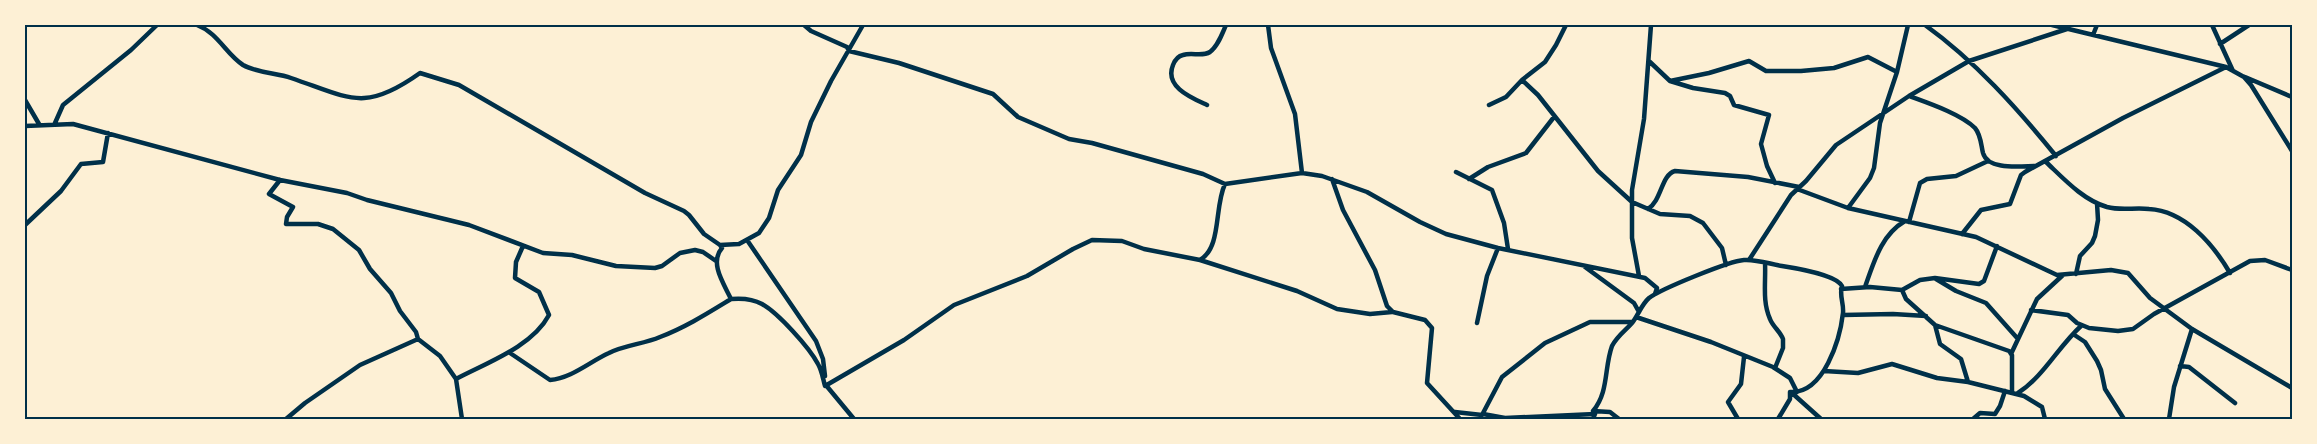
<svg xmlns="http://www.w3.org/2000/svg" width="2317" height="444" font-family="'Varela Round',sans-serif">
<rect width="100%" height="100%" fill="#fdf0d5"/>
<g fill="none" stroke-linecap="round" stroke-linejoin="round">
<path stroke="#003049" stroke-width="4.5" d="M197,25C218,33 226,54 243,65C257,73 277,73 291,78C350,98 364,113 420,73L459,85L645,193L684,211L689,215L704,234L720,245L739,244L759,233L769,218L778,190L801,155L811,122L831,81L863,25
M804,25L811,31L847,47L849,51L899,63L993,94L1018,117L1069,139L1092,143L1203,174L1225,184L1302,173L1322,176L1367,192L1420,222L1446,234L1498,248L1645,278L1657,288L1655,294
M1268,25L1271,48L1295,114L1302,173
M1925,25C1975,61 2017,108 2056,156
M2052,25L2226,67L2244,77L2251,85L2292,151
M2212,25L2233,71
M2093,35L2097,25
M2220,44L2249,25
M1650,62L1670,81L1693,88L1725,93L1730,96L1734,105L1769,115L1761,144L1767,166L1775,183
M2245,77L2292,97
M1522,80L1538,95L1598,171L1632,202L1660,214L1690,216L1703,223L1722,248L1726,265
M1670,81L1709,73L1749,61L1766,71H1801L1834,68L1868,57L1897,72
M1909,96C1928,103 1961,114 1975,128C1981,135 1981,145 1983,153C1988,171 2022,166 2036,166
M25,100L39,124
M1207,105C1192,98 1164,87 1173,65C1175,60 1178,56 1183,55C1192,52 1202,57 1210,52C1218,46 1222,34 1226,25
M1489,105L1506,97L1522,80L1545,62L1556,45L1566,25
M55,123L63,105L131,50L157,25
M25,126L73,124L280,180L347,193L367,200L469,225L543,253L572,255L616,266L655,268L662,266L680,253L695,250L703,252L716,261
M2046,162C2064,179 2083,200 2107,207C2122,211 2135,207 2149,209C2185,211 2213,244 2230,273
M1456,172L1492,190L1504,223L1508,249
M1332,179L1343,210L1375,270L1387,306L1393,312L1425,320L1432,328L1427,383L1460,419
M1469,179L1488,167L1526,153L1554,117
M280,180L269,194L293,207L287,217L286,224H318L333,229L359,250L370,269L391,293L400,311L416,332L418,339L440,356L456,379L462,419
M1797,189L1848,208L1976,237L2057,275L2111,270L2128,273L2150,298L2192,329L2292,388
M1848,208L1870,178L1874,168L1880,123L1897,72L1908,25
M1648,209C1662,200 1661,175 1675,171L1748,177L1799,187
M1909,222L1920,183L1927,179L1956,176L1988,161
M25,225L61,191L81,164L103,162L108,133
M1962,234L1981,210L2010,204L2021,175L2025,172L2123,118L2226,67
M747,240L816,341L823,359L825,376
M720,245L722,248C709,263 724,284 731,299
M1200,260L1297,291L1337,309L1370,314L1392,312
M1749,260L1791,195L1806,181L1836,145L1909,96L1969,61L2067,29
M1765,263C1766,282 1762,301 1770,319C1773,327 1780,331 1783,339V348L1775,368
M1585,267L1634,303L1639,312
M2076,274L2080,256L2092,243L2095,236L2098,220L2097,203
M1639,276L1632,238V190L1644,119L1651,25
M1936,279L1956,291L1986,303L2018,339
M1865,287C1874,262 1881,235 1905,221
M1841,289L1870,287L1902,290L1920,280L1935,278L1979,284L1984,281L1997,246
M1902,290L1906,299L1935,325L1940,344L1961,359L1968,382L2024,396L2042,407L2045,419
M2031,310L2068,315L2077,323L2089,328L2118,331L2133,329L2154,314L2250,261L2265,260L2292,270
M1843,315L1893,314L1926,316
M1636,317L1711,342L1773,367L1790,378L1797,392
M1477,323L1487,276L1498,248
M1935,325L2009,351L2012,355V392
M2073,334L2085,342L2097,361L2101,370L2105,389L2124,419
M510,353L550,380C572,378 589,362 609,353C625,345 644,344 660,337C686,327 708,313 731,299C742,298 753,299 762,304C778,313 809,347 818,364C822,371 823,379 825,386L904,340L954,305L1027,276L1073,249L1092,240L1122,241L1144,249L1200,260C1222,247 1214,207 1225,184
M2011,354L2037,299L2063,275
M2180,366L2189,367L2235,403
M1824,371L1858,373L1892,364L1937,378L1968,382
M456,379C486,363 532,347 549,315L539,292L515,278L516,262L523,246
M825,384L854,419
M1792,393L1821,419
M2018,393C2044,376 2058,347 2081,326
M1593,411L1610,412L1619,419
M1455,412L1482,415L1502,377L1545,343L1590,322H1632
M1483,414L1505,418L1595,414
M286,419L305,403L360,365L418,339
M1593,419L1595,414L1593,411C1609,392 1604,368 1612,346C1617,336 1625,331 1632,323C1638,316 1641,305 1649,298C1661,289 1729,261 1744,260C1756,259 1770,264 1782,266C1795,268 1836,275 1842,286C1839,296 1844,303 1843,313C1840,339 1824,394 1790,392V399L1778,419
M1738,419L1728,402L1741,384L1744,357
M1973,419L1980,413L1995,414L2000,406L2005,391
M2169,419L2174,387L2192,329"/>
</g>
<rect width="2317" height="444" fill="none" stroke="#fdf0d5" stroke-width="52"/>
<rect x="26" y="26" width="2265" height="392" fill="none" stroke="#003049" stroke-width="2"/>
</svg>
